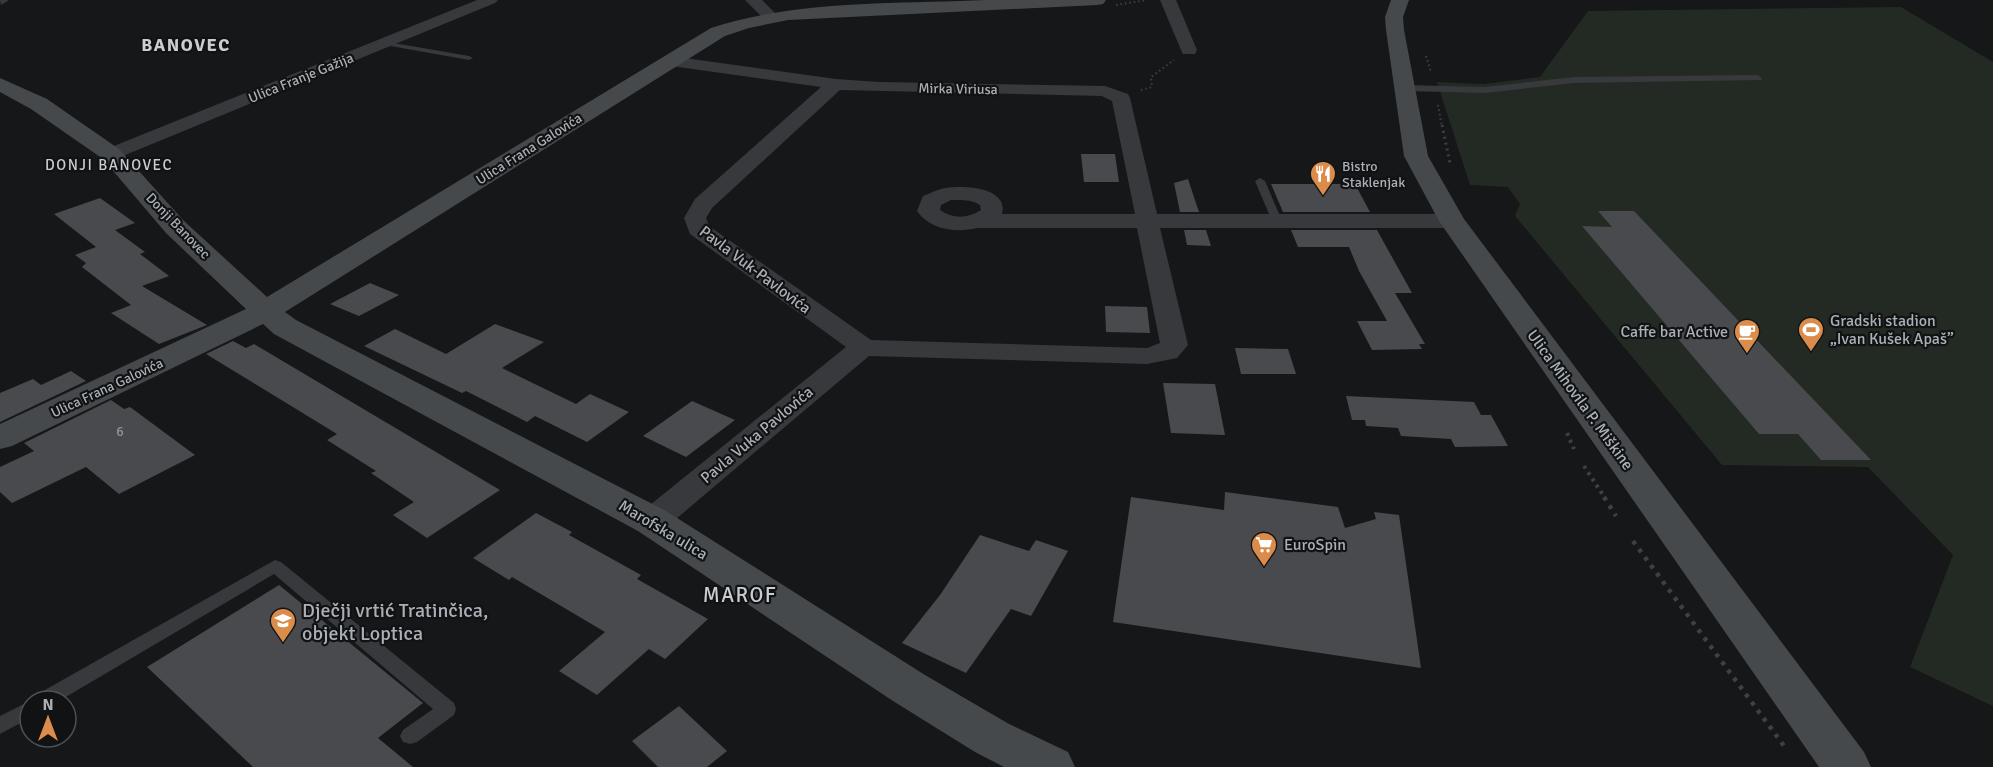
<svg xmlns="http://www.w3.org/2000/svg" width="1993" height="767" font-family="Signika,sans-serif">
<rect width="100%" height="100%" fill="#161718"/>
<path fill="#232a23" d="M1901,7L1993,62V706L1910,667L1953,555L1868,467L1722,465L1515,216L1520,204L1508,187L1470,185L1437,82L1484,84L1540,77L1588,11Z"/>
<path fill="#484a4d" d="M1081,154H1115L1119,182H1084Z
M1188,179L1199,212H1180L1174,183Z
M1271,184H1355L1370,212H1283Z
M100,198L135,223L115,230L145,252L140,254L169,276L142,286L207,325L159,344L111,313L131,305L82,267L86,263L75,255L96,247L54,214Z
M1598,211H1634L1871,460H1821L1798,434H1759L1582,226L1612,227Z
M1184,230H1206L1211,246L1187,245Z
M1291,230H1377L1412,293H1395L1425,344H1419L1422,349L1372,350L1357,321H1387L1359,271L1349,247H1298Z
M370,283L399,295L359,316L330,304Z
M1105,306L1147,307L1150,333L1106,332Z
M495,324L544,342L502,368L576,404L590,394L629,412L587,442L535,416L527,422L466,391L462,393L364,346L395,329L446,354Z
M233,341L246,348L254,344L500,490L427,538L393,515L414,502L371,473L376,471L327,440L337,434L206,354Z
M1235,348L1288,349L1296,374H1241Z
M71,371L86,381L0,422V393L33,379L41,385Z
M1163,383L1215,384L1225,435L1171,433Z
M1346,396L1474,402L1481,415H1491L1508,446L1455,447L1451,439L1401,436L1398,428L1366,426L1365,420H1352Z
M111,400L124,409L130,407L195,455L119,494L86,467L12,503L0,492V467L34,451L24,443Z
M692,401L735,420L686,457L643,436Z
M1225,492L1338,507L1345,528L1376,519L1374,512L1399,515L1421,668L1113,622L1131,497L1224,510Z
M536,513L572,532L569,535L641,575L637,579L708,619L665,659L649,649L597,695L559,671L605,632L512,577L509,580L473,558Z
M980,535L1029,551L1036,540L1068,551L1031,616L1011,609L966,673L902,643L940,595Z
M279,585L423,703L378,738L413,767H253L147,667Z
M679,706L727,751L707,767H658L632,741Z"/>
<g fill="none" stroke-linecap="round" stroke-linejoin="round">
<path stroke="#3e4043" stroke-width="2" stroke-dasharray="1.5 3" stroke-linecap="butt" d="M1116,5L1147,0
M1426,56L1431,72
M1141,90L1152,87L1151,77L1174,60
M1438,105L1442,127"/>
<path stroke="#3e4043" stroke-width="3" stroke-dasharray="2 4" stroke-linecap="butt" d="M1442,125L1450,163"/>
<path stroke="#3e4043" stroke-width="4" stroke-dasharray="3 4.5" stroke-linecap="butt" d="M1567,433L1574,449
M1584,466L1605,498"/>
<path stroke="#3e4043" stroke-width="4.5" stroke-dasharray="4 6" stroke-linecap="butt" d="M1604,497L1616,516
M1633,541L1784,746"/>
<path fill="#38393c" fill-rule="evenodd" d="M382,41L469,56L473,58L469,60L385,45H382Z
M1758,75L1762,78L1761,80L1574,83L1485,93L1404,91L1400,88L1404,85L1485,87L1574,77Z
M1260,178L1265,181L1282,221L1281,223H1273L1272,221L1255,181Z
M275,560L281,562L454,703L456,709L454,715L417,742L410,744L403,742L400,736L403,730L433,709L274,574L59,701H34L36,695Z
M30,701V718L0,734V716Z"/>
<path fill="#38393c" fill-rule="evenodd" d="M0,0H9L1,5Z
M477,0H498L495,3L118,158L111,160L104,158L101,154L104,150Z
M745,0H762L780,18L778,21H766Z
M1160,0H1176L1197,50L1195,54H1183L1181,50Z
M670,56L836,79L879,82L1105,86L1128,94L1130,98L1157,214H1452L1460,216L1463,221L1460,226L1452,228H1160L1188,345L1177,358L1147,364L869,356L664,529L652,533L640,529L635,521L640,513L846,347L690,234L684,218L695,199L821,87L664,65L661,61L664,57ZM840,90L1102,96L1112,101L1135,214H1002C1009,187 964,185 946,188C938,189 931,193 923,196L917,211C930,230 956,233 977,228H1137L1160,343L1147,348L871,340L709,226L706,218L712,208ZM951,200C961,200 971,199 980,205L981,210C967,219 953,219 940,210L941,205Z"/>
<path fill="#46494c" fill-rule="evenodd" d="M987,0H1106L1103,4L1097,5L788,20L749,28L725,36L285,312L296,320L666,511L925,675L1009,724L1068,752L1075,767H1004L975,752L893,701L638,531L274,334L263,324L12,446L0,449V424L246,309L166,233L103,159L31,109L0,92V78L47,99L119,149L184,221L267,297L711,28C797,0 897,4 987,0Z
M1391,0H1409L1403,17L1404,30L1428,156L1464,219L1864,752L1871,767H1819L1439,221L1404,156L1386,30L1385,17Z"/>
</g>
<defs>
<symbol id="restaurant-pin" viewBox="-11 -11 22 30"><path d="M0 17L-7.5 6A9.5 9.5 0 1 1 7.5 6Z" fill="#dc8c4a" stroke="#111213"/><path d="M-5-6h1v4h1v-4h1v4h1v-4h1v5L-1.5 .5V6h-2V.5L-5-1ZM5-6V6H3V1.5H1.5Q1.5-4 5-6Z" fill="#fff"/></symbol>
<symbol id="stadium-pin" viewBox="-11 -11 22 30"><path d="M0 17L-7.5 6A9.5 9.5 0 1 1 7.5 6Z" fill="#dc8c4a" stroke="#111213"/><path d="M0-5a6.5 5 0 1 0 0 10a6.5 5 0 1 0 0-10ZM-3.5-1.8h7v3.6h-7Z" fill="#fff"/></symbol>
<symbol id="cafe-pin" viewBox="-11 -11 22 30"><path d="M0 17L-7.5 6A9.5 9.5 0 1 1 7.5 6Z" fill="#dc8c4a" stroke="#111213"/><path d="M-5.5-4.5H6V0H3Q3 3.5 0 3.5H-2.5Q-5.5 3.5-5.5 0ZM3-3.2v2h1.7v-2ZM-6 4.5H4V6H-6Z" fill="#fff"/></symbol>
<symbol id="supermarket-pin" viewBox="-11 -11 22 30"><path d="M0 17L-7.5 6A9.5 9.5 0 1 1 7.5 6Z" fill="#dc8c4a" stroke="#111213"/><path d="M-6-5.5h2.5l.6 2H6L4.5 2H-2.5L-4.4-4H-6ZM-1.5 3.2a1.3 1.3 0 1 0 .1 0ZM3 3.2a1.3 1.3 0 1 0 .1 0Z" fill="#fff"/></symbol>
<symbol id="school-pin" viewBox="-11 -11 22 30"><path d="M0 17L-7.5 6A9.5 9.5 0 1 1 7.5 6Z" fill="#dc8c4a" stroke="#111213"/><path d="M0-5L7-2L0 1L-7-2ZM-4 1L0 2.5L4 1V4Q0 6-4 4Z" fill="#fff"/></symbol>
</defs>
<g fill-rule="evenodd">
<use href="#restaurant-pin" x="1308" y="159" width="30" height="40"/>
<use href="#stadium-pin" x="1796" y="315" width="30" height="40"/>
<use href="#cafe-pin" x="1732" y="317" width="30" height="40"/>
<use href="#supermarket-pin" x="1249" y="530" width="30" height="40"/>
<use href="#school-pin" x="268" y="606" width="30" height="40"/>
</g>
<g text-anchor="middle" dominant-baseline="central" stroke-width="4.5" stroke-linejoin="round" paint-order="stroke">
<g font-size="14" fill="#aab0b6" stroke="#111213">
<text transform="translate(301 78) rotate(-22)">Ulica Franje Gažija</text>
<text transform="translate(958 89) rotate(1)">Mirka Viriusa</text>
<text transform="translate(529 149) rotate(-32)">Ulica Frana Galovića</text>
<text transform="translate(178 226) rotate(46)">Donji Banovec</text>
<text transform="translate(107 388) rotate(-25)">Ulica Frana Galovića</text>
</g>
<g font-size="14" fill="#aab0b6" stroke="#111213" text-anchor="start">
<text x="1342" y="166">Bistro<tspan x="1342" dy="16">Staklenjak</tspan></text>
</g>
<g font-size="14" fill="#92969c">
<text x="120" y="431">6</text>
</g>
<g font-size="15" letter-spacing="1.5" fill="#caced3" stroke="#111213">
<text x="109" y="165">DONJI BANOVEC</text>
</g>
<g font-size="16" fill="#aab0b6" stroke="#111213">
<text transform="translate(755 270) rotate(37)">Pavla Vuk-Pavlovića</text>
<text transform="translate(1580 400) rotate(54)">Ulica Mihovila P. Miškine</text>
<text transform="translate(757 435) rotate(-40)">Pavla Vuka Pavlovića</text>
<text transform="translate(663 530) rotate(31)">Marofska ulica</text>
</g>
<g font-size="16" fill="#aab0b6" stroke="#111213" text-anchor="start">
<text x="1830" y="321">Gradski stadion<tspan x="1830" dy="18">„Ivan Kušek Apaš”</tspan></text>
<text x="1728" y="332" text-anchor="end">Caffe bar Active</text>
<text x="1284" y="545">EuroSpin</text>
</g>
<g font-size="18" font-weight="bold" letter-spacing="1.5" fill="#caced3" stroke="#111213">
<text x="186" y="45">BANOVEC</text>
</g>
<g font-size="20" fill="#aab0b6" stroke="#111213" text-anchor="start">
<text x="302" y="610">Dječji vrtić Tratinčica,<tspan x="302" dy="23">objekt Loptica</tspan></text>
</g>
<g font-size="21" letter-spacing="1.5" fill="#caced3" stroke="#111213">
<text x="740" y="595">MAROF</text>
</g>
</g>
<g transform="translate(48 719)"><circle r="28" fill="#111213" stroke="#4e5154" stroke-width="1.5"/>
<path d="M0-4.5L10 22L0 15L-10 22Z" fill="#dc8c4a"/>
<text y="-9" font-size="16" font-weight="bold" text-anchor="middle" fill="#aab0b6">N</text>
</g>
</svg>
